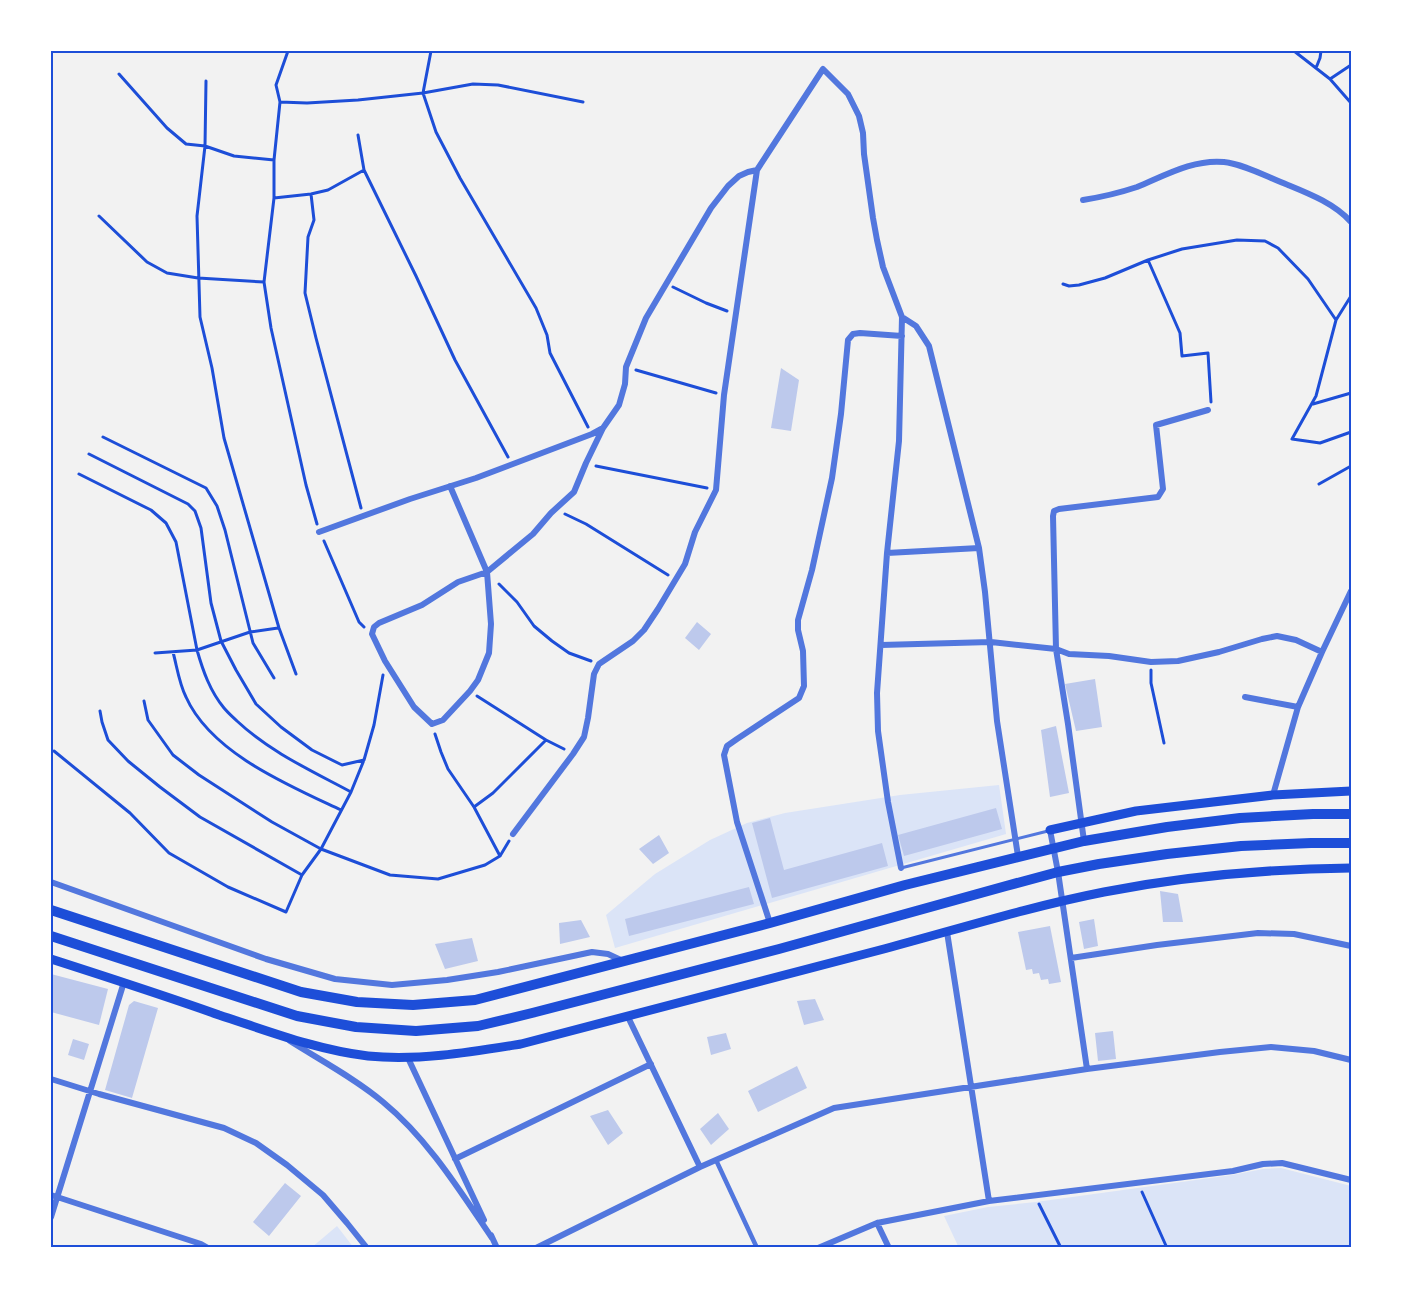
<svg xmlns="http://www.w3.org/2000/svg" width="1402" height="1299" font-family="Commissioner,sans-serif">
<rect width="100%" height="100%" fill="#f2f2f2"/>
<path fill="#dbe4f7" d="M999,785L1006,834L615,948L606,915L655,874L710,840L747,823L785,813L900,795Z
M1281,1168L1351,1186V1248H959L944,1216L988,1207L1036,1202L1232,1175L1263,1169Z
M337,1226L354,1248H311Z"/>
<path fill="#bdc9ec" d="M781,368L799,380L791,431L771,428Z
M697,622L711,634L699,650L685,638Z
M1095,679L1102,727L1076,731L1065,684Z
M1056,726L1069,793L1050,797L1041,730Z
M996,808L1002,829L904,856L898,835Z
M770,818L784,870L882,843L888,866L772,898L752,823Z
M659,835L669,853L653,864L639,849Z
M749,887L754,904L629,936L625,919Z
M1160,891L1178,894L1183,922H1163Z
M1094,919L1098,946L1084,949L1079,922Z
M581,920L590,937L560,944L559,923Z
M1050,926L1061,982L1049,984L1048,979L1041,980L1039,973L1033,974L1032,969L1026,970L1018,932Z
M472,938L478,961L445,969L435,944Z
M51,974L108,989L99,1025L51,1012Z
M815,999L824,1020L804,1025L797,1001Z
M134,1001L158,1008L132,1098L105,1090L129,1005Z
M1113,1031L1116,1059L1098,1061L1095,1033Z
M726,1033L731,1049L711,1055L707,1037Z
M73,1039L89,1044L84,1060L68,1055Z
M797,1066L807,1088L758,1112L748,1091Z
M608,1110L623,1133L608,1145L590,1116Z
M718,1113L729,1129L711,1145L700,1129Z
M285,1183L301,1196L269,1236L253,1222Z"/>
<g fill="none" stroke-linecap="round" stroke-linejoin="round">
<path stroke="#1d4ed8" stroke-width="3" d="M288,51L276,85L280,102L274,160V198L264,282L271,328L306,485L317,524
M431,51L423,93L436,132L460,178L536,308L547,335L550,353L588,427
M1294,51L1330,79L1351,103
M1316,68L1320,58L1321,51
M119,74L167,128L186,144L205,146L234,156L274,160
M1330,79L1351,65
M206,81L205,146L197,216L200,317L212,368L224,438L279,628L296,674
M280,102L307,103L358,100L423,93L473,84L498,85L583,102
M364,170L416,276L455,360L508,457
M311,194L314,220L308,237L305,293L316,338L361,508
M274,198L311,194L328,190L364,170L358,135
M99,216L147,262L167,273L198,278L264,282
M1148,260L1180,333L1182,356L1208,353L1211,402
M1063,284L1069,286L1079,285L1105,278L1148,260L1182,249L1237,240L1265,241L1278,248L1308,279L1336,320
M673,287L706,303L727,311
M1351,296L1336,320L1316,396L1292,439L1320,443L1351,432
M636,370L716,393
M1313,404L1351,393
M103,437L206,488L217,506L225,530L253,643L274,678
M89,454L188,504L195,511L201,528L211,603L221,641L236,670L256,704L281,727L312,750L342,765L364,760
M596,466L707,488
M79,474L151,510L166,523L176,542L197,650C203,671 210,691 224,708C228,713 233,717 237,721C270,752 312,771 351,792
M1319,484L1351,466
M565,514L586,524L668,575
M324,541L359,622L364,627
M499,584L517,602L534,626L552,641L569,653L591,661
M173,652C177,667 179,683 186,697C211,753 288,785 341,810
M155,653L197,650L250,632L278,628
M1151,670V683L1164,743
M477,696L546,740
M144,701L148,720L173,755L199,775L272,822L321,849L390,875L438,879L485,865L500,856L509,841
M100,711L102,722L108,740L128,761L160,787L200,817L302,875
M435,734L441,752L448,769L474,807L500,856
M54,751L130,813L169,853L228,887L286,912L302,875L321,849L351,792L364,760L374,725L383,675
M474,807L493,793L546,740L564,749
M1142,1192L1167,1248
M1039,1204L1061,1248"/>
<path stroke="#5277de" stroke-width="3" d="M901,868L1048,831"/>
<path stroke="#5277de" stroke-width="4.5" d="M716,1160L757,1248"/>
<path stroke="#5277de" stroke-width="6" d="M1083,200C1102,197 1119,193 1137,187C1164,176 1193,159 1224,162C1244,164 1269,178 1288,185C1310,194 1335,204 1351,222
M902,317L916,326L929,346L979,548L985,592L997,721L1018,856
M450,486L487,572L491,624L489,653L478,680L470,691L443,720L432,724L414,707L385,661L372,634L374,627L379,623L422,605L458,582L487,572L533,534L551,513L574,492L586,463L603,428L619,405L625,384L626,367L646,318L711,208L728,186L739,176L748,172L757,170
M319,532L410,499L476,478L592,434L603,428
M887,553L979,548
M881,645L991,642L1056,649L1069,654L1109,656L1151,662L1178,661L1219,652L1262,639L1277,636L1296,640L1322,652
M1245,697L1298,707
M1273,795L1298,707L1322,652L1351,591
M1050,830L1058,872L1087,1069
M513,834L573,754L584,737L588,718L594,674L599,664L633,641L644,630L658,609L685,564L695,532L716,490L724,395L757,170L823,69L848,94L859,116L863,133L864,154L873,218L877,240L883,267L902,317L899,441L887,553L877,693L878,731L888,802L901,868
M1084,841L1068,724L1056,649L1053,516L1054,511L1059,509L1158,497L1163,489L1156,425L1208,410
M51,882L266,959L335,979L392,985L447,980L498,972L592,952L608,954L623,961
M770,923L737,822L724,755L727,746L737,739L799,698L804,686L803,651L798,630V620L812,570L832,478L841,414L848,340L853,334L860,333L902,336
M947,932L989,1201
M1071,958L1157,945L1258,933L1294,934L1351,946
M628,1017L700,1167
M290,1041C320,1060 356,1079 383,1102C428,1139 460,1191 492,1238
M408,1058L484,1220
M51,1079L99,1094L224,1128L256,1143L287,1165L323,1195L347,1223L367,1248
M455,1159L651,1064
M51,1195L201,1244L208,1248
M51,1217L124,982
M877,1223L889,1248
M491,1235L497,1248
M536,1248L700,1167L834,1108L1087,1069L1220,1052L1271,1047L1314,1051L1351,1060
M818,1248L877,1223L989,1201L1233,1171L1263,1164L1282,1163L1351,1180"/>
<path stroke="#1d4ed8" stroke-width="9" d="M1050,830L1136,811L1273,795L1351,791
M51,959C107,977 163,995 219,1015C268,1031 317,1050 368,1056C419,1061 471,1052 521,1044C641,1013 761,982 880,950C955,930 1028,907 1104,892C1185,876 1268,869 1351,868"/>
<path stroke="#1d4ed8" stroke-width="10" d="M51,910L301,992L357,1002L413,1005L475,1000L770,923L905,885L1084,841L1167,827L1240,818L1313,814H1351
M51,936L297,1016L356,1027L416,1031L478,1026L532,1013L779,949L1006,886L1058,872L1099,864L1167,854L1241,846L1311,843H1351"/>
</g>
<rect width="1402" height="1299" fill="none" stroke="#ffffff" stroke-width="105"/>
<rect x="52" y="52" width="1298" height="1194" fill="none" stroke="#1d4ed8" stroke-width="2"/>
</svg>
